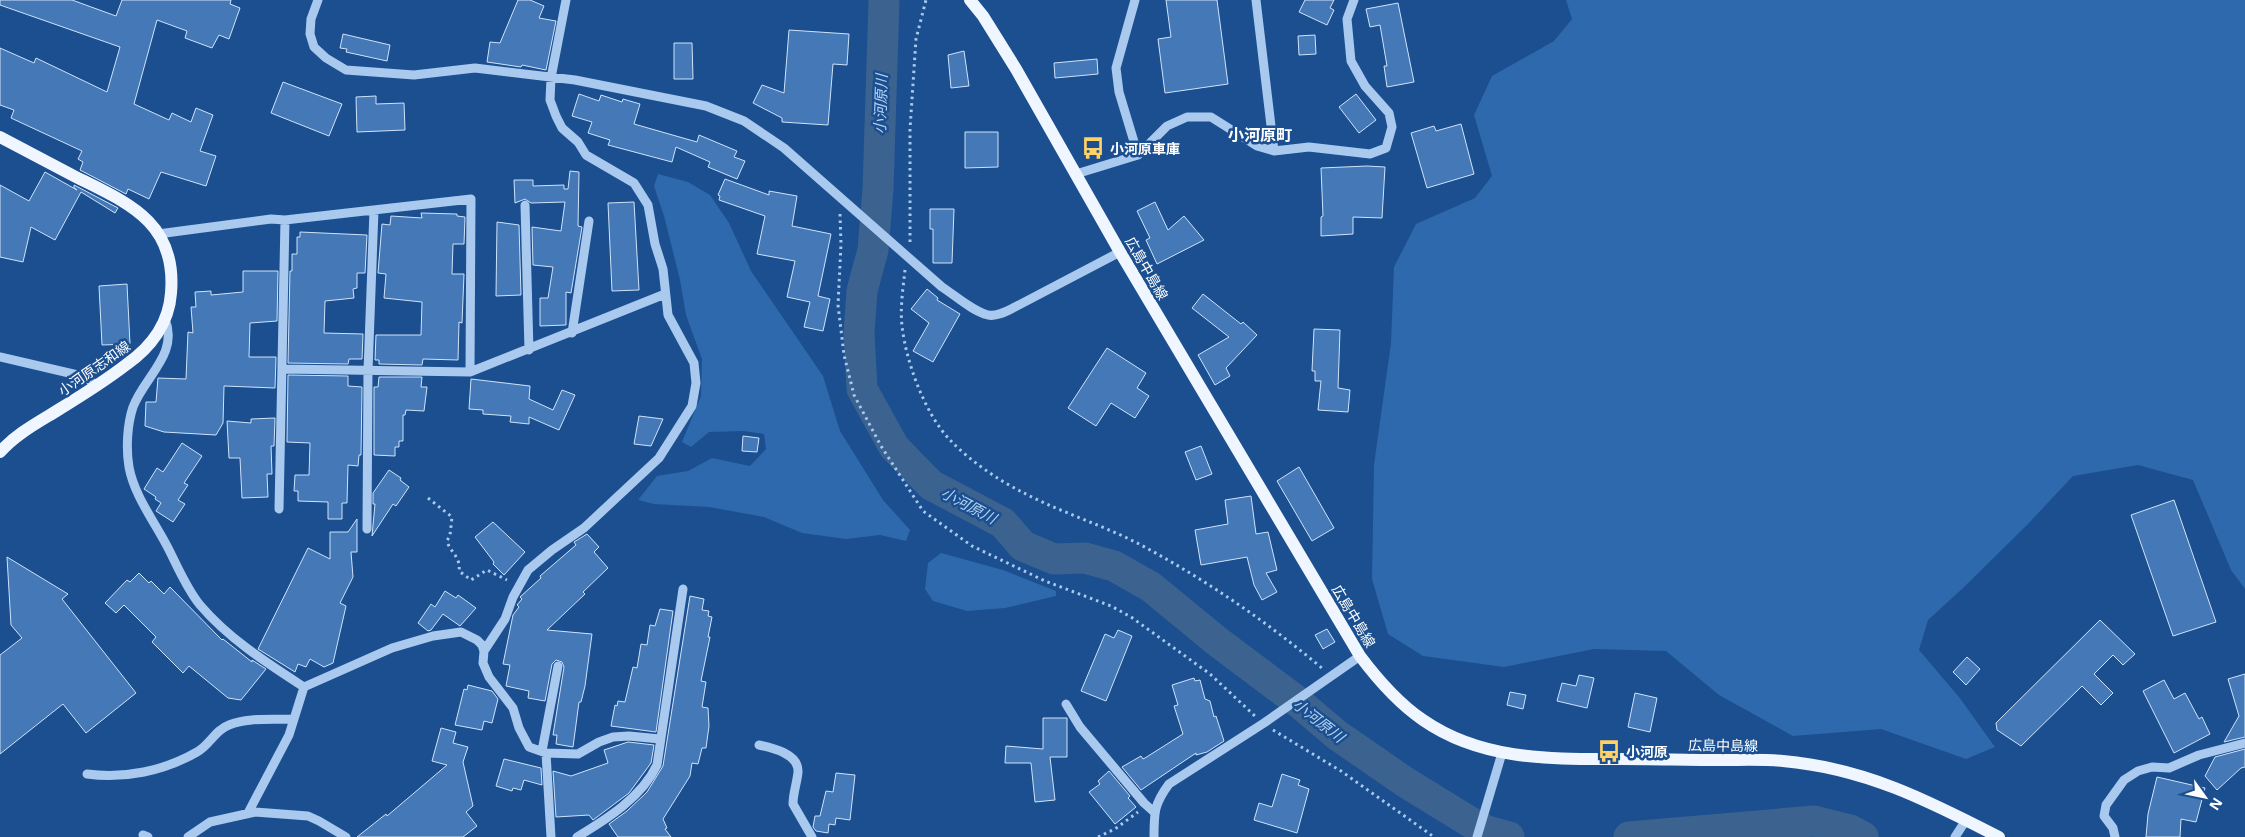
<svg xmlns="http://www.w3.org/2000/svg" width="2245" height="837" font-family="'Open Sans','Noto Sans JP',sans-serif">
<rect width="100%" height="100%" fill="#1b4f8f"/>
<path fill="#2e69ad" d="M1566,0H2245V589L2231,570L2193,480L2138,465L2073,476L2028,524L1962,589L1928,620L1919,650L1959,697L1995,747L1966,759L1881,729L1793,736L1719,695L1666,651L1594,649L1504,667L1423,656L1388,634L1372,579L1374,465L1391,343L1394,267L1416,224L1475,198L1492,176L1474,115L1492,76L1554,41L1572,19Z
M658,174L688,182L710,195L729,223L751,271L823,376L840,431L883,500L910,530L906,541L880,535L846,539L802,533L764,517L709,507L654,504L638,500L657,476L688,471L712,458L750,466L766,449L764,434L744,431L709,432L691,447L682,442L701,396L702,359L686,315L680,280L664,216L654,186Z
M941,553L1003,570L1056,591V596L1005,608L967,611L933,601L925,589L928,563Z"/>
<g fill="none" stroke-linecap="round" stroke-linejoin="round">
<path stroke="#3c6290" stroke-width="31" d="M884,0L878,189L873,250L862,291L859,333L862,389L894,447L931,485L1003,523L1023,546L1054,559L1085,558L1114,566L1151,587L1218,642L1298,702L1337,735L1405,782L1470,822L1487,831L1509,837
M1629,837L1814,821L1850,830L1863,837"/>
</g>
<path fill="#4478b7" stroke="#cfe3fa" d="M0,0H72L116,16L122,0H231L230,4L240,8L229,39L219,35L212,48L185,38L187,31L157,20L134,104L169,120L172,113L191,122L196,108L213,115L200,151L216,156L206,186L161,172L149,199L128,189L126,194L80,170L83,162L78,159L82,151L11,118L14,110L0,105V48L34,63L36,58L107,92L120,47L0,5Z
M518,0H530L544,6L539,18L556,21L546,70L522,65L521,67L487,62L490,42L500,43Z
M1166,0H1217L1228,84L1165,93L1158,39L1171,37Z
M1305,0H1334L1330,8L1334,10L1327,25L1299,12Z
M1398,3L1414,82L1387,87L1384,66H1387L1380,25L1370,27L1366,9Z
M789,30L849,34L847,65L833,64L828,125L782,122V118L753,103L762,85L784,93Z
M343,34L390,45L387,61L346,52L347,49L340,48Z
M1315,35L1316,54L1299,55L1298,36Z
M674,43H692L693,79H674Z
M964,51L969,86L951,88L948,55Z
M1097,59L1098,74L1055,78L1054,63Z
M283,82L342,104L329,136L271,113Z
M579,94L599,101L601,95L622,102L623,99L640,104L634,124L697,142L699,135L737,151L734,157L745,161L737,179L708,167L710,162L676,147L672,162L608,145L610,140L588,133L592,122L572,116Z
M1356,94L1376,120L1359,133L1339,107Z
M376,96V104L404,103L405,130L357,132L356,97Z
M1461,124L1474,174L1427,188L1411,133L1434,126L1436,131Z
M965,132H998V167L965,168Z
M1367,166L1385,167L1382,218L1353,217V234L1321,236V217L1323,216L1321,168Z
M570,171L579,172L578,226L582,227L571,293L566,292V325L540,326V298H548L553,267L533,265L532,227L561,231L565,202L531,203L525,199L515,203L514,180H533V186L564,185V189H568Z
M45,172L77,190L74,188V185L118,208L115,213L81,192L55,240L31,227L23,262L0,257V185L29,201Z
M725,179L769,195V191L797,196L792,226L831,234L818,296L830,299L823,331L804,327L810,302L787,297L795,261L757,254L765,216L719,200L720,196L718,195Z
M634,202L639,290L612,291L608,203Z
M1155,202L1168,230L1184,216L1204,240L1157,264L1146,240L1150,238L1137,211Z
M930,209H954L952,263H933V229H930Z
M421,213L457,214V216L465,217L464,244H453L452,274H464L462,323L459,322L458,360L423,359L422,365L379,364V360H375L376,335H421L422,302L384,298L386,274L378,273L382,224L390,225L391,216L422,218Z
M497,222L519,225L521,295L496,296Z
M300,232L367,235L365,273H357V288L353,289L354,298L325,301L324,333L363,334L362,359H349L348,364L288,363L290,271H292V254H297V237H300Z
M243,271H278L277,321L250,323L249,357H276L275,388L224,386L223,423L216,435L164,432L145,426L146,402H156L158,378L186,379L188,332L193,333L191,307H196L195,292L211,291V295L243,292Z
M127,284L130,344L102,345L99,286Z
M927,289L938,298L937,300L960,314L933,362L913,351L929,323L911,309Z
M1203,294L1241,324L1243,322L1257,335L1226,368L1230,376L1215,385L1198,355L1229,337L1192,308Z
M1314,329L1340,330L1338,388L1350,390L1348,412L1318,410L1321,381H1315V371H1312Z
M1107,348L1146,373L1137,388L1149,396L1135,418L1111,403L1096,426L1068,408Z
M288,375L348,376V386L362,387L361,455H359L358,466L348,465L347,503H342V519H328V502L298,501V491H294L295,475H309L310,443L287,442Z
M379,377H422L421,387H427L424,411L406,410L405,415H403V441H399V447H395V456L374,455V387H378Z
M471,379L530,386L529,399L553,410L562,390L575,395L559,430L529,417V424L510,422L511,416L483,414V410L469,409Z
M639,416L663,419L651,446L634,444Z
M275,418L274,446H271L272,474H267L268,497L242,498L240,458H229L227,421L251,423V419Z
M743,436L759,438L757,452L742,451Z
M182,443L202,456L184,483L188,485L178,500L185,504L173,522L156,511L161,503L155,499L156,497L144,489L157,468L163,472Z
M1201,446L1212,474L1196,480L1185,452Z
M1299,467L1334,528L1312,541L1277,481Z
M389,470L401,478L400,480L409,487L396,506L393,504L372,536L375,504H373V493Z
M1251,496L1256,534L1268,532L1277,570L1266,573L1277,592L1262,600L1254,585L1247,557L1201,565L1195,530L1228,524L1225,500Z
M2174,500L2216,622L2173,636L2131,515Z
M357,519V552H351L353,577L340,603L346,606L333,663L324,667L310,659L306,667L298,664L295,672L258,649L308,548L330,559V532H348Z
M493,522L525,552L504,575L493,564L494,562L475,537Z
M587,534L599,547L594,552L608,568L583,592L585,594L547,630L592,634L585,686L581,702H579L573,747L556,744L557,735H553L564,667L562,662L556,660L552,664L545,701L528,698L529,691L506,686L510,665L503,664L513,615L519,607L517,605L522,599L520,597L541,578L540,576L576,545L574,542Z
M7,557L68,594L62,599L136,693L86,733L63,704L0,754V655L22,638L11,625Z
M139,573L149,583L151,581L164,594L170,587L222,640L223,639L252,662V660L266,669L241,700L228,698L189,666L183,673L152,642L156,637L124,605L116,613L105,603L127,580L130,582Z
M445,591L456,598L458,595L476,608L460,626L443,614L431,630L428,631L418,623L431,604L435,607Z
M690,596L704,599L702,610L709,611L708,616L712,617L708,637H710L701,681L706,682L702,707L708,708L709,726L706,748H702L698,764L692,763L690,776L663,819L667,828L665,829L671,837H618L609,824L627,811L647,792L663,766Z
M660,609L673,611L656,732L611,726L615,705L617,706L618,701L625,702L633,667L637,668L641,644L647,645L650,625L655,626Z
M2100,620L2135,654L2123,665L2113,655L2094,674L2113,693L2101,705L2082,686L2021,746L1997,730L1996,723Z
M1327,629L1335,642L1323,649L1315,635Z
M1118,630L1132,636L1106,701L1081,691L1105,634L1114,638Z
M1967,657L1980,669L1966,685L1953,672Z
M2245,674V737L2224,742L2239,716L2228,679Z
M1579,675L1594,678L1587,708L1557,701L1562,683L1576,686Z
M1194,678L1195,681L1200,680L1205,699L1210,701L1214,717L1216,716L1224,741L1207,752L1196,755V753L1141,790L1122,767L1141,756L1143,759L1145,758L1183,734L1174,706L1178,705L1172,685Z
M2164,680L2174,699L2185,693L2199,719L2202,717L2210,734L2174,753L2143,691Z
M468,685L492,691L498,699L492,723L484,721L482,730L455,725L464,689L467,690Z
M1510,692L1526,695L1523,709L1507,705Z
M1635,693L1657,698L1650,732L1628,727Z
M1043,718H1067V757H1050L1055,800L1035,802L1031,763H1005L1006,746L1043,749Z
M441,728L456,732L453,743L468,747L463,762L473,806L466,812L477,826L463,837H357L386,814L387,816L447,765L432,761Z
M628,742L654,745L651,763L629,793L593,820L589,815L556,817L553,771L571,776L608,763L604,750Z
M2245,749V767L2241,768L2217,790L2205,776L2215,757Z
M504,759L541,768L542,785L524,780L521,790L513,788L512,791L496,786Z
M1109,771L1130,796L1128,798L1136,807L1115,824L1089,792L1100,784L1098,781Z
M836,773L855,775L850,820L836,818L835,825L829,824L828,833L816,831L813,827L815,816H820L826,791L833,792Z
M1282,774L1300,780L1298,785L1309,789L1297,833L1254,820L1259,803L1272,807Z
M2157,777L2205,788L2196,822L2181,819L2180,837H2146L2148,814Z"/>
<g fill="none" stroke-linecap="round" stroke-linejoin="round">
<path stroke="#a9c9ee" stroke-width="3" stroke-dasharray="2.5 4" stroke-linecap="butt" d="M840,214L841,244L838,305L844,355L854,395L881,446L923,511L972,546L1045,581L1111,606L1131,617L1210,674L1255,716
M910,242V129L916,39L926,0
M905,270C903,288 900,308 902,326C906,362 925,414 950,440C970,461 998,480 1024,493C1062,513 1103,525 1141,545C1206,580 1266,621 1323,669
M428,498L452,517L450,535L447,541C450,552 461,557 459,571L471,580L487,570L507,580
M1273,730L1341,771L1434,837
M1098,837L1115,829L1138,812"/>
<path stroke="#a9c9ee" stroke-width="9" d="M318,0L311,19L310,34L314,47L326,58L346,70L414,75L475,68L575,80L706,106L744,121L784,148L942,287C956,296 972,311 988,315C997,317 1007,311 1015,307L1120,252
M1135,0L1116,68L1119,92L1138,155
M1256,0L1274,151
M1076,174L1138,155L1167,126L1187,117H1211L1257,146L1274,151L1309,147L1370,154L1386,148L1392,127L1389,113L1365,86L1351,61L1347,19L1354,0
M525,205L529,350
M158,234L271,219L285,220L471,199L470,372
M165,319C179,354 145,376 133,407C127,425 126,449 129,467C134,495 154,521 167,546C177,565 186,588 200,605C229,639 267,663 304,687
M572,333L589,221
M0,357L82,376L97,385
M283,369L470,372L665,294
M279,509L285,220
M367,529L368,371L374,210
M484,651L505,619L513,597L528,570L552,550L584,528L659,458L692,406L696,383L694,363L668,315L663,269L655,244L648,205L634,183L586,155L578,142L562,128L556,116L550,100L551,78L566,0
M1066,704L1080,727L1144,803L1154,812
M759,745C773,748 799,754 798,772C797,783 793,793 793,804L812,837
M542,751L558,666
M546,753L578,754L599,742L613,737L629,736L660,739
M87,774C125,779 164,771 197,752C210,745 215,730 229,725C248,717 273,720 293,719
M248,813L289,735L304,687L392,648L433,636L461,632L477,640L482,645L484,651L483,663L489,677L513,708L519,728L529,747L546,753L551,837
M143,835L148,837
M188,837L210,822L255,812L308,816L319,821L346,837
M577,837C607,819 642,797 657,765L683,589
M1154,837C1154,813 1154,804 1169,784L1264,723L1360,656
M1477,837L1502,753
M1955,837L1966,820
M2115,837L2113,828L2104,816L2106,805L2124,780L2138,771L2152,767L2169,768L2199,755L2245,743"/>
<path stroke="#f0f6ff" stroke-width="12" d="M970,0L983,16L1016,69L1120,252L1360,656C1378,680 1398,703 1423,720C1482,761 1552,759 1620,759C1654,759 1688,760 1722,760C1742,760 1763,759 1783,761C1864,768 1927,800 1999,837
M0,137C25,150 49,163 74,176C128,203 177,222 171,293C169,323 151,347 127,364C105,381 81,396 58,410C37,423 16,434 0,452"/>
</g>
<defs>
<symbol id="bus-bare" viewBox="-9 -9 18 18"><path d="M-5-6H5V4H4V6H2V4H-2V6H-4V4H-5ZM-3.5-4V0h7V-4ZM-3.5 1.2v1.5H-2V1.2ZM2 1.2v1.5H3.5V1.2Z" fill="#ffd166" stroke="#1b4f8f" stroke-width="2.5" paint-order="stroke"/></symbol>
</defs>
<g fill-rule="evenodd">
<use href="#bus-bare" x="1077" y="132" width="32" height="32"/>
<use href="#bus-bare" x="1593" y="735" width="32" height="32"/>
</g>
<g text-anchor="middle" dominant-baseline="central" stroke-width="5" stroke-linejoin="round" paint-order="stroke">
<g font-size="14" font-weight="bold" fill="#fff" stroke="#1b4f8f" text-anchor="start">
<text x="1110" y="148">小河原車庫</text>
<text x="1626" y="751">小河原</text>
</g>
<g font-size="14" fill="#fff" stroke="#1b4f8f">
<text transform="translate(1147 268) rotate(60)">広島中島線</text>
<text transform="translate(94 368) rotate(-35)">小河原志和線</text>
<text transform="translate(1354 616) rotate(59)">広島中島線</text>
<text transform="translate(1723 745) rotate(1)">広島中島線</text>
</g>
<g font-size="15" font-style="italic" fill="#b5d3f5" stroke="#1b4f8f">
<text transform="translate(880 104) rotate(-88)">小河原川</text>
<text transform="translate(969 505) rotate(28)">小河原川</text>
<text transform="translate(1319 720) rotate(38)">小河原川</text>
</g>
<g font-size="16" font-weight="bold" fill="#fff" stroke="#1b4f8f">
<text x="1260" y="135">小河原町</text>
</g>
</g>
<g transform="translate(2205 797) rotate(123)" stroke="#1b4f8f" stroke-width="4" paint-order="stroke">
<path d="M0-4L9 19L0 12L-9 19Z" fill="#ffffff"/>
<text y="-8" font-size="14" font-weight="bold" text-anchor="middle" fill="#ffffff">N</text>
</g>
</svg>
